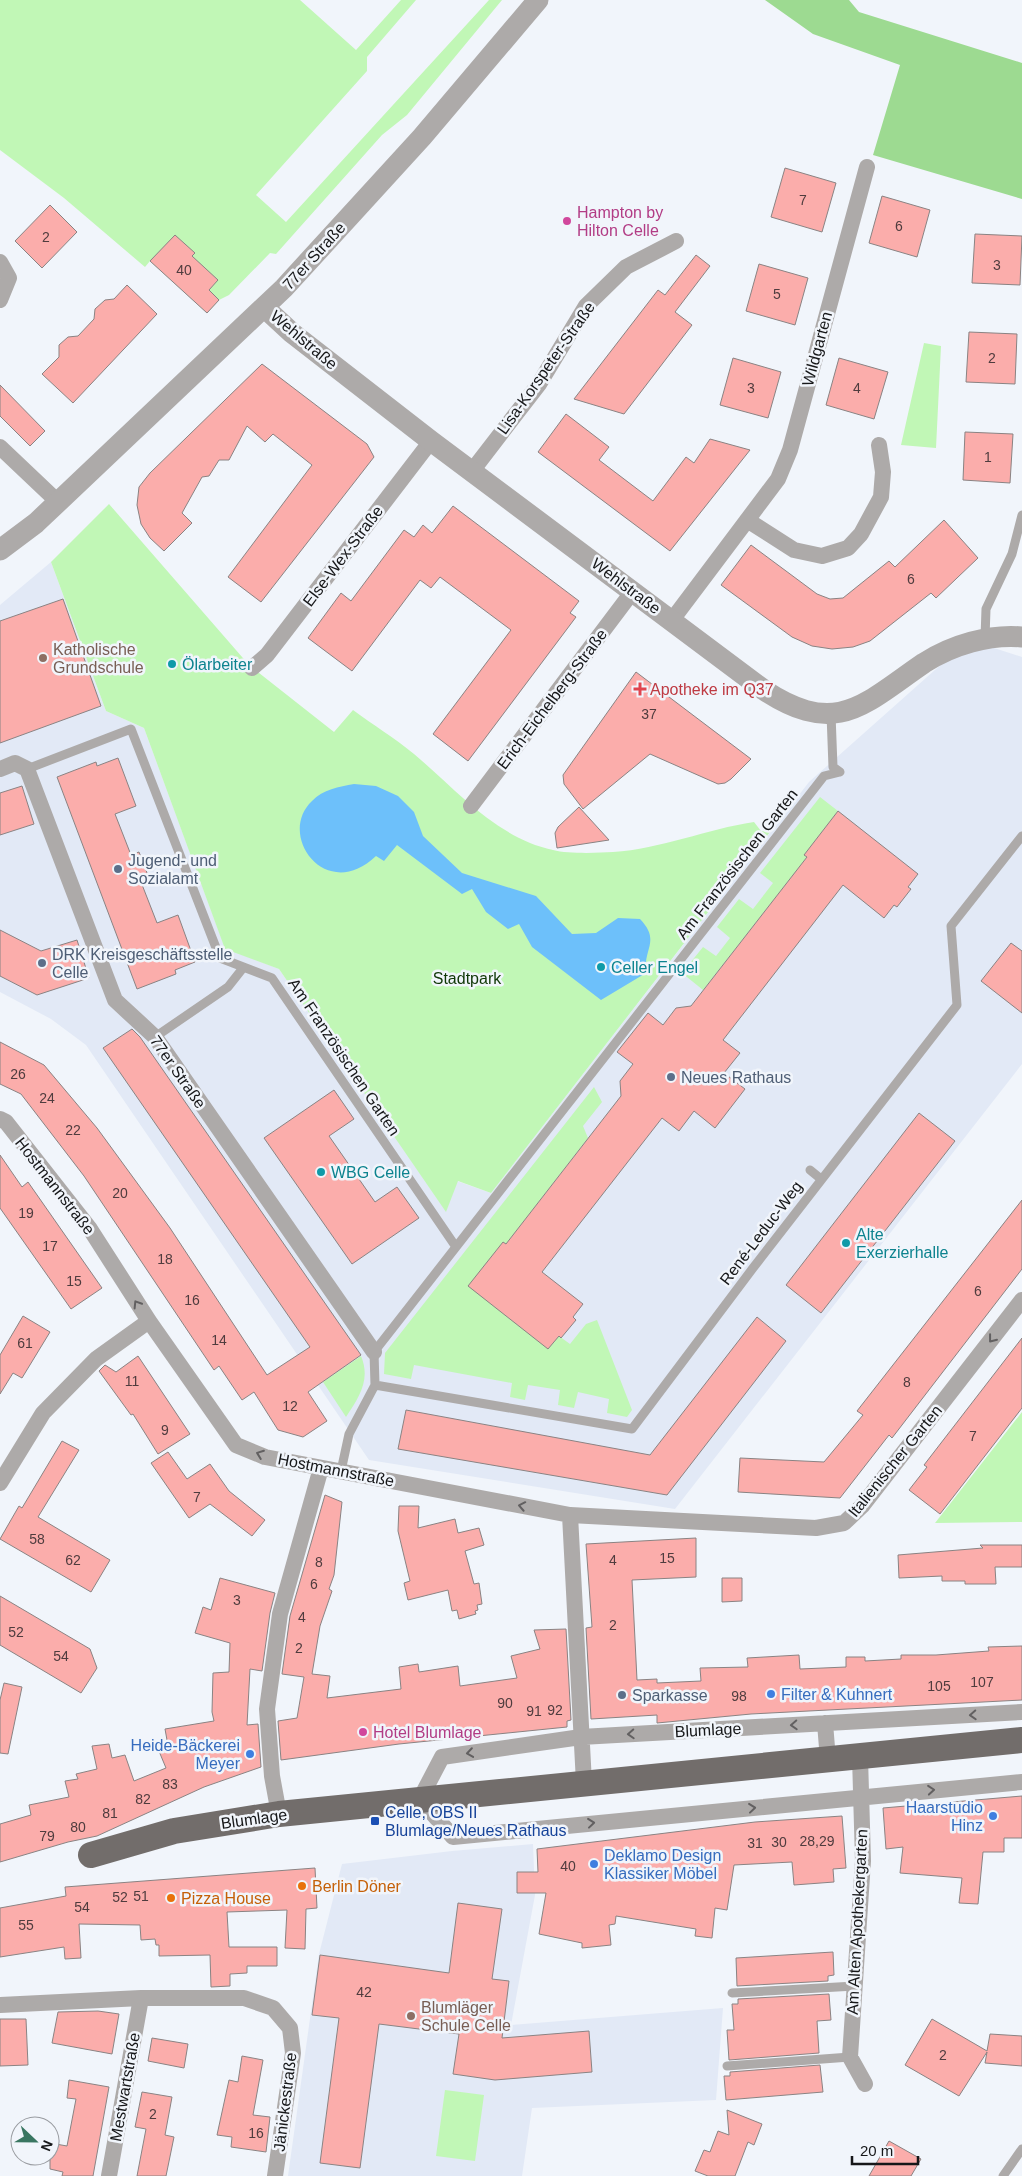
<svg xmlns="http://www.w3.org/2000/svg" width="1022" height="2176" font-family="Arial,sans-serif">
<rect width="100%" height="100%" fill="#f1f5fb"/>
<path fill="#e2e9f6" d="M51,562L106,711L144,728L225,948L279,969L446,1211L457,1181L491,1193L809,782L945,661L988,646L1022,657V1064L675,1509L369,1460L86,1045L51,1019L0,992V605Z
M533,1844L535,1895L511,2025L723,2008L716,2100L532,2108L522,2176H288L319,1954L342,1864L452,1851Z"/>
<path fill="#c1f7b6" d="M0,0H300L356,50L401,0H416L367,57V71L256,195L286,222L489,0H502L407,115L382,135L276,254L270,253L229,295L219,300L207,313L150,261L145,267L64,198L0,150Z
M924,343L941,346L936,448L901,445Z
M109,504L249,665L334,732L353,710C373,725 395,738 414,754C458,791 495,837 553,850C568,854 597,853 613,852C661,849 707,829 754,822L761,831L770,832L491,1193L458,1181L446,1212L279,969L225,949L144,728L106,711L51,562Z
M820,797L838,811L804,855L807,857L703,990L682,973L703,947L716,956L730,938L717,927L739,899L753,909L773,883L760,873Z
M594,1087L602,1102L583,1126L588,1138L506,1244L503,1242L469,1286L559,1336L570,1344L586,1324L597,1320L632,1410L627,1417L607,1413L609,1399L578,1392L574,1408L558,1405L560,1390L528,1385L525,1400L510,1397L512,1383L414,1365L411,1379L384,1374L385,1353Z
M361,1356C371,1380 359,1397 346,1417L323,1382Z
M1022,1412V1522L935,1523Z
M445,2090L484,2095L475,2161L436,2156Z"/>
<path fill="#9dda91" d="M765,0H849L859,12L1022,63V199L873,155L900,65L813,34Z"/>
<path fill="#6dc0fa" d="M354,784L376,786L398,796L414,812L423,836L462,873L536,896L572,934L596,933L618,918L640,919C661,941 643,948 646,973L601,1000L532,947L519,924L508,929L486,912L472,889L462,894L397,845L384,861L376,856C326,904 276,835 312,801C323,789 339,787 354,784Z"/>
<path fill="#fbadab" stroke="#8a8383" d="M785,168L836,183L822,232L771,217Z
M882,196L930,210L917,257L869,243Z
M50,205L77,232L42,268L15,241Z
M975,234L1022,236L1020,285L972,283Z
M175,235L195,253L192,256L218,280L209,290L219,300L207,313L150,261Z
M696,255L710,266L675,312L692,325L624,414L574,399L658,290L665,295Z
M759,264L808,278L795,325L746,311Z
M127,285L157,314L73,403L42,374L59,357V345L68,337L78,336L94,319L95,309L105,300L114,299Z
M969,332L1017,334L1015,384L966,382Z
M733,358L781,372L768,418L720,405Z
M839,358L888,372L874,419L826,405Z
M262,364L367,444L374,457L261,602L228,577L312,465L273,434L265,442L247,426L229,460H219L209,476L202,477L182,513L192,523L164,551L150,538L141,524L137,505L139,487L150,473Z
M0,385L45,431L30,446L0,416Z
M566,414L609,447L599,460L653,501L686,457L694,463L710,439L750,450L670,551L538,452Z
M965,432L1013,434L1010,483L963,480Z
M453,506L579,601L570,613L576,617L468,761L433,734L511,630L440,577L431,588L420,580L352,671L308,638L341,593L351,601L404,530L414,537L423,525L432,533Z
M944,520L978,558L936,598L931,593L870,641L853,647L832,649L812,646L792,637L721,585L751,545L817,594L830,599L843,598L889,561L895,567Z
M63,599L101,706L0,743V621Z
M636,672L751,759L731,779L725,783L718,784L650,754L583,809L564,784L563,775Z
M118,758L136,806L115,814L131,855L139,852L149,878L141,882L157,923L178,915L195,962L175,970L176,974L137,989L57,777L96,762L97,766Z
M22,786L34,824L0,835V793Z
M579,807L609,840L557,848L555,833L558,827Z
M838,811L918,874L908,887L911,889L897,907L894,905L884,918L843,885L723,1040L740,1053L724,1073L745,1089L715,1128L694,1111L679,1131L662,1118L542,1272L583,1304L573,1317L576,1320L561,1338L559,1336L548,1349L468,1286L503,1242L506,1244L621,1096L620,1081L633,1064L617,1052L648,1013L663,1025L676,1008L691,1006L807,857L804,855Z
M0,930L41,951L77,940L89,978L37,995L0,976Z
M1011,943L1022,951V1013L981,981Z
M132,1029L140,1037L361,1355L308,1392L327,1421L303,1437L278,1430L254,1392L242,1400L219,1366L214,1370L84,1176L21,1094L0,1084V1042L44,1065L97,1128L170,1228L267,1375L310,1347L103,1048Z
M334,1090L354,1119L329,1136L375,1202L397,1187L419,1218L352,1264L264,1138Z
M919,1113L955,1141L821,1313L786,1285Z
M0,1155L22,1187L28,1182L102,1288L71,1309L0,1208Z
M1022,1200V1269L892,1438L889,1435L840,1498L738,1492L740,1458L824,1462L863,1415L857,1411Z
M23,1316L50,1332L22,1378L13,1373L0,1394V1355Z
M757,1317L786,1341L667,1495L398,1449L406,1410L650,1455Z
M1022,1338V1408L940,1514L909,1490L927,1467L924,1465Z
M138,1356L190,1434L158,1454L133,1414L131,1415L99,1371L105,1365L116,1372Z
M62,1441L79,1450L38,1517L110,1560L91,1592L0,1539L19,1506L22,1508Z
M168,1452L187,1479L210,1464L229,1491L265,1520L252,1536L210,1504L189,1518L151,1463Z
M325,1495L342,1502L334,1575L329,1589L332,1591L320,1626L312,1674L330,1676L327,1698L401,1689L399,1667L418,1664L419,1672L458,1666L460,1686L517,1678L511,1656L540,1649L534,1630L566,1629L571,1720L567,1721V1727L399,1744L281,1760L278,1721L297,1718L304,1677L282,1674L290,1616Z
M399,1506H419L418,1528L455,1519L458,1533L479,1528L484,1545L465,1551L474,1584L479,1583L482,1604L477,1605L478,1610L475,1611L476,1614L459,1619L457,1610L452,1611L448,1590L408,1600L404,1583L410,1581L398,1531Z
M696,1538V1577L632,1580L637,1680L657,1679V1683L701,1681L700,1668L748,1667L747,1658L799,1655L800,1669L846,1667V1657H865V1661L901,1659V1655H936L989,1651L988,1647L1022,1646V1700L751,1714L657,1723V1715L591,1719L586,1628L592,1627L586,1544Z
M980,1545H1022V1567H995L996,1584H965V1581H942V1576L899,1578L898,1555L983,1548Z
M220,1578L275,1593L270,1613L262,1671L250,1669L247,1725L258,1724L261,1767L204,1787L97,1836L68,1842L0,1862V1824L31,1815L29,1805L69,1797L65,1781L78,1779L76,1774L97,1769L92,1746L109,1744L112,1758L125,1755L134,1781L166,1768L156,1744L167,1740L165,1729L214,1721L212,1712L213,1673L229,1672L230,1643L195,1633L203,1607L211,1610Z
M722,1578H742V1601L722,1602Z
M0,1596L90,1649L97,1668L81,1693L0,1645Z
M4,1683L22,1687L8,1754L0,1753V1700Z
M1022,1796V1838H1004V1852H983L978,1904L959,1903L962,1878L900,1873L903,1847L886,1849L883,1808Z
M842,1816L846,1868L833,1869L834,1882L794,1885L792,1862L734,1865L727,1910L715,1908L712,1938L695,1936L696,1929L616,1916L615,1924L609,1925L611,1945L582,1948V1943L539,1934L546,1893H517V1872H538L537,1849L755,1822Z
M315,1868L317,1908L306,1909L305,1949L285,1948L287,1910L227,1912L229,1947H277V1966H247V1973L230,1974V1986L211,1987L210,1955L159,1956V1945H156L155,1939L141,1940L140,1925L79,1924L81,1958L65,1959L64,1947L0,1957V1908L66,1896L65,1887Z
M458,1903L502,1909L492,1979L509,1981L502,2038L589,2031L592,2072L495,2080L453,2074L459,2034L379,2024L360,2168L320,2163L339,2018L312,2015L320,1955L449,1973Z
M833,1952L834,1975L828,1976V1981L737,1986L736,1958Z
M829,1994L831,2020L817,2021L819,2053L729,2060L727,2030H734L732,2004H738V1999Z
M98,2011L119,2014L112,2054L52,2043L58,2012Z
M0,2019H26L28,2065L0,2066Z
M932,2019L987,2051L990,2034L1022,2036V2066L985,2063L987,2052L959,2096L905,2065Z
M152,2038L188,2044L184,2068L148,2061Z
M242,2056L263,2060L253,2115L270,2117L266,2152L231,2147L232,2137L217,2135L229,2080L238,2082Z
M820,2065L823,2092L726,2100L724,2076H730V2072Z
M69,2080L109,2087L93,2176H62L63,2172L50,2169V2143L67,2146L76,2099L67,2098Z
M142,2092L172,2097L165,2135L174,2137L166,2176H137L146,2129L135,2127Z
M727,2110L762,2124L754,2145L748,2142L735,2176H708L695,2171L704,2150L710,2152L718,2131L729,2135Z
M889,2141L921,2159L911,2176H869Z"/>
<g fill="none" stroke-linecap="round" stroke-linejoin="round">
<path stroke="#adaaa9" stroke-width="9" d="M985,638L986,609L1012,554L1022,515
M831,714L833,767L840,772
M27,769L131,729L220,958L272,978L456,1247
M155,1037L228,987L243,968
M810,1170L821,1179
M375,1385L632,1429L753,1268L957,1005L951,926L1022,836
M341,1471L349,1434L375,1385L374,1352L824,776L840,772
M732,1993L855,1986
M727,2066L850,2057
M1003,2176L1022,2149"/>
<path stroke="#adaaa9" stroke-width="16" d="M0,262L9,278L0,300
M0,447L58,502
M472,471L539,384L586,306L626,267L676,241
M747,520L794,550L822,556L848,548L861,534L881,497L883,472L879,445
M672,620L778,479L790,450L867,167
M252,668L267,655L431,441
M0,769L15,763L27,769L115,1000L155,1037L374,1352
M471,806L633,591
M0,1119L6,1122L90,1229L149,1321L236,1445L265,1457L570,1515L816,1528L844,1523L862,1506L1022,1300
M0,1483L43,1413L96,1359L149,1321
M570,1515L584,1783
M1022,1712L581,1737L442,1757L420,1799L453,1837L1022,1782
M825,1723L828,1760
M860,1757L863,1861L850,2057L865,2084
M279,1814L272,1776L267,1709L280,1614L321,1468
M0,2005L141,1998H244L273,2008L290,2028L293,2053L275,2176
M109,2176L141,1998"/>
<path stroke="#adaaa9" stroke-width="21" d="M265,308L292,333L431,441L764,690C837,738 864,704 924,663C952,645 989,634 1022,637
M0,550L36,523L284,288L422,137L538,0"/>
<path stroke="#726d6b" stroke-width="26" d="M91,1855L174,1831L279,1814L1022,1740"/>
</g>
<defs><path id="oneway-chevron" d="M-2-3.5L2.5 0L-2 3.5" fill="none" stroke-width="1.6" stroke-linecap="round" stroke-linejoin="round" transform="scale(1.25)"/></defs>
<g stroke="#626061">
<use href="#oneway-chevron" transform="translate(137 1304) rotate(-122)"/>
<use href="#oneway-chevron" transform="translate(992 1339) rotate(128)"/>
<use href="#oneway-chevron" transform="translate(260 1454) rotate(-159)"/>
<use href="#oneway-chevron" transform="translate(522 1506) rotate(-169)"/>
<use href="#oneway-chevron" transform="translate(973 1715) rotate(177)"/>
<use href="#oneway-chevron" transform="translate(794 1725) rotate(177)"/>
<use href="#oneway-chevron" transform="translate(631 1734) rotate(177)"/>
<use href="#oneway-chevron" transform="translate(470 1753) rotate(172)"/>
<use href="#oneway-chevron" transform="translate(931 1790) rotate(-5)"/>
<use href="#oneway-chevron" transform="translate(752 1808) rotate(-6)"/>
<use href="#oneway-chevron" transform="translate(591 1823) rotate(-6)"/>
</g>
<g fill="#d1479c" stroke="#f1f5fb" stroke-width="2">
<circle cx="567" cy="221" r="5"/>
<circle cx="363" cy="1732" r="5"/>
</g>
<g fill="#8d6e63" stroke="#f1f5fb" stroke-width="2">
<circle cx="43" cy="658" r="5"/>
<circle cx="411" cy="2016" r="5"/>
</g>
<g fill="#0f9aa8" stroke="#f1f5fb" stroke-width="2">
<circle cx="172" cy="664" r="5"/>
<circle cx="601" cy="967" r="5"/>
<circle cx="321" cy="1172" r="5"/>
<circle cx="846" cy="1243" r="5"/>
</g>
<path fill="#e0444e" stroke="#f1f5fb" stroke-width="2" d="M637.5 681.5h5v5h5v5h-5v5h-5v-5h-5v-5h5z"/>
<g fill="#5c6f8a" stroke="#f1f5fb" stroke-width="2">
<circle cx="118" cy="869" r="5"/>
<circle cx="42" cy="963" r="5"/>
<circle cx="671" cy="1077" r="5"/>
<circle cx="622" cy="1695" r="5"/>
</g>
<g fill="#3f7fe0" stroke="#f1f5fb" stroke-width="2">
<circle cx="771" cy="1694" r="5"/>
<circle cx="250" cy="1754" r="5"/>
<circle cx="993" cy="1816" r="5"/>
<circle cx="594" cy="1864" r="5"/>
</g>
<rect fill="#1a4fb4" stroke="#f1f5fb" stroke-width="2" x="370" y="1816" width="10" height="10" rx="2.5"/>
<g fill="#e8710a" stroke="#f1f5fb" stroke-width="2">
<circle cx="302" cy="1886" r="5"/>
<circle cx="171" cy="1898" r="5"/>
</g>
<g text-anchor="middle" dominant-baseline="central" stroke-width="5" stroke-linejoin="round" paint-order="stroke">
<g font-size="14" fill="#4f3c3e">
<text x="803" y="200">7</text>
<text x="899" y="226">6</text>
<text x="46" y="237">2</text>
<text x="997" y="265">3</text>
<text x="184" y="270">40</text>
<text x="777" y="294">5</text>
<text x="992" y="358">2</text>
<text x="751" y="388">3</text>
<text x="857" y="388">4</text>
<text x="988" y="457">1</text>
<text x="911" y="579">6</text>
<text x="649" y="714">37</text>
<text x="18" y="1074">26</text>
<text x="47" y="1098">24</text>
<text x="73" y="1130">22</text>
<text x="120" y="1193">20</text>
<text x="26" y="1213">19</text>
<text x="50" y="1246">17</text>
<text x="165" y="1259">18</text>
<text x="74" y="1281">15</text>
<text x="978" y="1291">6</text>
<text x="192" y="1300">16</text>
<text x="219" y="1340">14</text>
<text x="25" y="1343">61</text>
<text x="132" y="1381">11</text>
<text x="907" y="1382">8</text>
<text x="290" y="1406">12</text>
<text x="165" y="1430">9</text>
<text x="973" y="1436">7</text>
<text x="197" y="1497">7</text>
<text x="37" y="1539">58</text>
<text x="667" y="1558">15</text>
<text x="73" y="1560">62</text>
<text x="613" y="1560">4</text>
<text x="319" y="1562">8</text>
<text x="314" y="1584">6</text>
<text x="237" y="1600">3</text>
<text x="302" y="1617">4</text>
<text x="613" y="1625">2</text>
<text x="16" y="1632">52</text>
<text x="299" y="1648">2</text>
<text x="61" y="1656">54</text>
<text x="982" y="1682">107</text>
<text x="939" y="1686">105</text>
<text x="739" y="1696">98</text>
<text x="505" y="1703">90</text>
<text x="555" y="1710">92</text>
<text x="534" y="1711">91</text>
<text x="170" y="1784">83</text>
<text x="143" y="1799">82</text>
<text x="110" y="1813">81</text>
<text x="78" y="1827">80</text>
<text x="47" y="1836">79</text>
<text x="817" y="1841">28,29</text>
<text x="779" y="1842">30</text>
<text x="755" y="1843">31</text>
<text x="568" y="1866">40</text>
<text x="141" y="1896">51</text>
<text x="120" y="1897">52</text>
<text x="82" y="1907">54</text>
<text x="26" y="1925">55</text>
<text x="364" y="1992">42</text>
<text x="943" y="2055">2</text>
<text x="153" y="2114">2</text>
<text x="256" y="2133">16</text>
</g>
<g font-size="16" fill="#b23c85" stroke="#f1f5fb" text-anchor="start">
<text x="577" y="212">Hampton by<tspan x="577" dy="18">Hilton Celle</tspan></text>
<text x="373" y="1732">Hotel Blumlage</text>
</g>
<g font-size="16" fill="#161719" stroke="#f1f5fb">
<text transform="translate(314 256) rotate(-48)">77er Straße</text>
<text transform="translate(304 340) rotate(40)">Wehlstraße</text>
<text transform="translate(817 349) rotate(-75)">Wildgarten</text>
<text transform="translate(546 368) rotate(-55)">Lisa-Korspeter-Straße</text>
<text transform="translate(343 556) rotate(-53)">Else-Wex-Straße</text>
<text transform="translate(626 586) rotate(37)">Wehlstraße</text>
<text transform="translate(552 699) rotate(-53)">Erich-Eichelberg-Straße</text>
<text transform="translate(737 864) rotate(-52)">Am Französischen Garten</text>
<text transform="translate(344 1057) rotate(56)">Am Französischen Garten</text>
<text transform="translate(178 1072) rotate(55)">77er Straße</text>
<text transform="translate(55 1186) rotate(52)">Hostmannstraße</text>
<text transform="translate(761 1233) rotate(-53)">René-Leduc-Weg</text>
<text transform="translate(895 1461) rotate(-51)">Italienischer Garten</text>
<text transform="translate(336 1470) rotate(11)">Hostmannstraße</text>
<text transform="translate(708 1730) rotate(-3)">Blumlage</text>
<text transform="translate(254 1819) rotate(-8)">Blumlage</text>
<text transform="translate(857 1922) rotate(-87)">Am Alten Apothekergarten</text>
<text transform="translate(125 2087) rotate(-80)">Mestwartstraße</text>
<text transform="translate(285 2102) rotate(-83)">Jänickestraße</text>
</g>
<g font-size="16" fill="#785e54" stroke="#f1f5fb" text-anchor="start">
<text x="53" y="649">Katholische<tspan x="53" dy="18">Grundschule</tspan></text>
<text x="421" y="2007">Blumläger<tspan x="421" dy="18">Schule Celle</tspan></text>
</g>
<g font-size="16" fill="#0d838f" stroke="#f1f5fb" text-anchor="start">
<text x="182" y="664">Ölarbeiter</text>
<text x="611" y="967">Celler Engel</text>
<text x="331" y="1172">WBG Celle</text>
<text x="856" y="1234">Alte<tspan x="856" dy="18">Exerzierhalle</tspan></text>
</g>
<g font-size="16" fill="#be3a42" stroke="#f1f5fb" text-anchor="start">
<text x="650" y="689">Apotheke im Q37</text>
</g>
<g font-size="16" fill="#4e5e75" stroke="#f1f5fb" text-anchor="start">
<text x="128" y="860">Jugend- und<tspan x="128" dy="18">Sozialamt</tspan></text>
<text x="52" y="954">DRK Kreisgeschäftsstelle<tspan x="52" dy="18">Celle</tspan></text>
<text x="681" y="1077">Neues Rathaus</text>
<text x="632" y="1695">Sparkasse</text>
</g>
<g font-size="16" fill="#0f3706" stroke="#f1f5fb">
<text x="467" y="978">Stadtpark</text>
</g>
<g font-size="16" fill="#366cbe" stroke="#f1f5fb" text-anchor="start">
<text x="781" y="1694">Filter &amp; Kuhnert</text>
<text x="240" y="1745" text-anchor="end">Heide-Bäckerei<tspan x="240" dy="18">Meyer</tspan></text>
<text x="983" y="1807" text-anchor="end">Haarstudio<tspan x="983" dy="18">Hinz</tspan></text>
<text x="604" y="1855">Deklamo Design<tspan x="604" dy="18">Klassiker Möbel</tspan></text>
</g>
<g font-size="16" fill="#164399" stroke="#f1f5fb" text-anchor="start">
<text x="385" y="1812">Celle, OBS II<tspan x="385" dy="18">Blumlage/Neues Rathaus</tspan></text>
</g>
<g font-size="16" fill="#c56008" stroke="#f1f5fb" text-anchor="start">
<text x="312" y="1886">Berlin Döner</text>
<text x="181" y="1898">Pizza House</text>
</g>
</g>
<g transform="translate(35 2141) rotate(112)"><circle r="24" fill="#f1f5fb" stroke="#999ca1"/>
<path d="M0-4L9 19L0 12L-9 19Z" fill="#397661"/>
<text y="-8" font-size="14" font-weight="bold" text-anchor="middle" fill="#161719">N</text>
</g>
<path d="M852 2156v8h66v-8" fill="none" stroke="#161719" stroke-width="2.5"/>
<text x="860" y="2156" font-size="15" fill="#161719" stroke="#f1f5fb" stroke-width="4" paint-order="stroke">20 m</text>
</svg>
